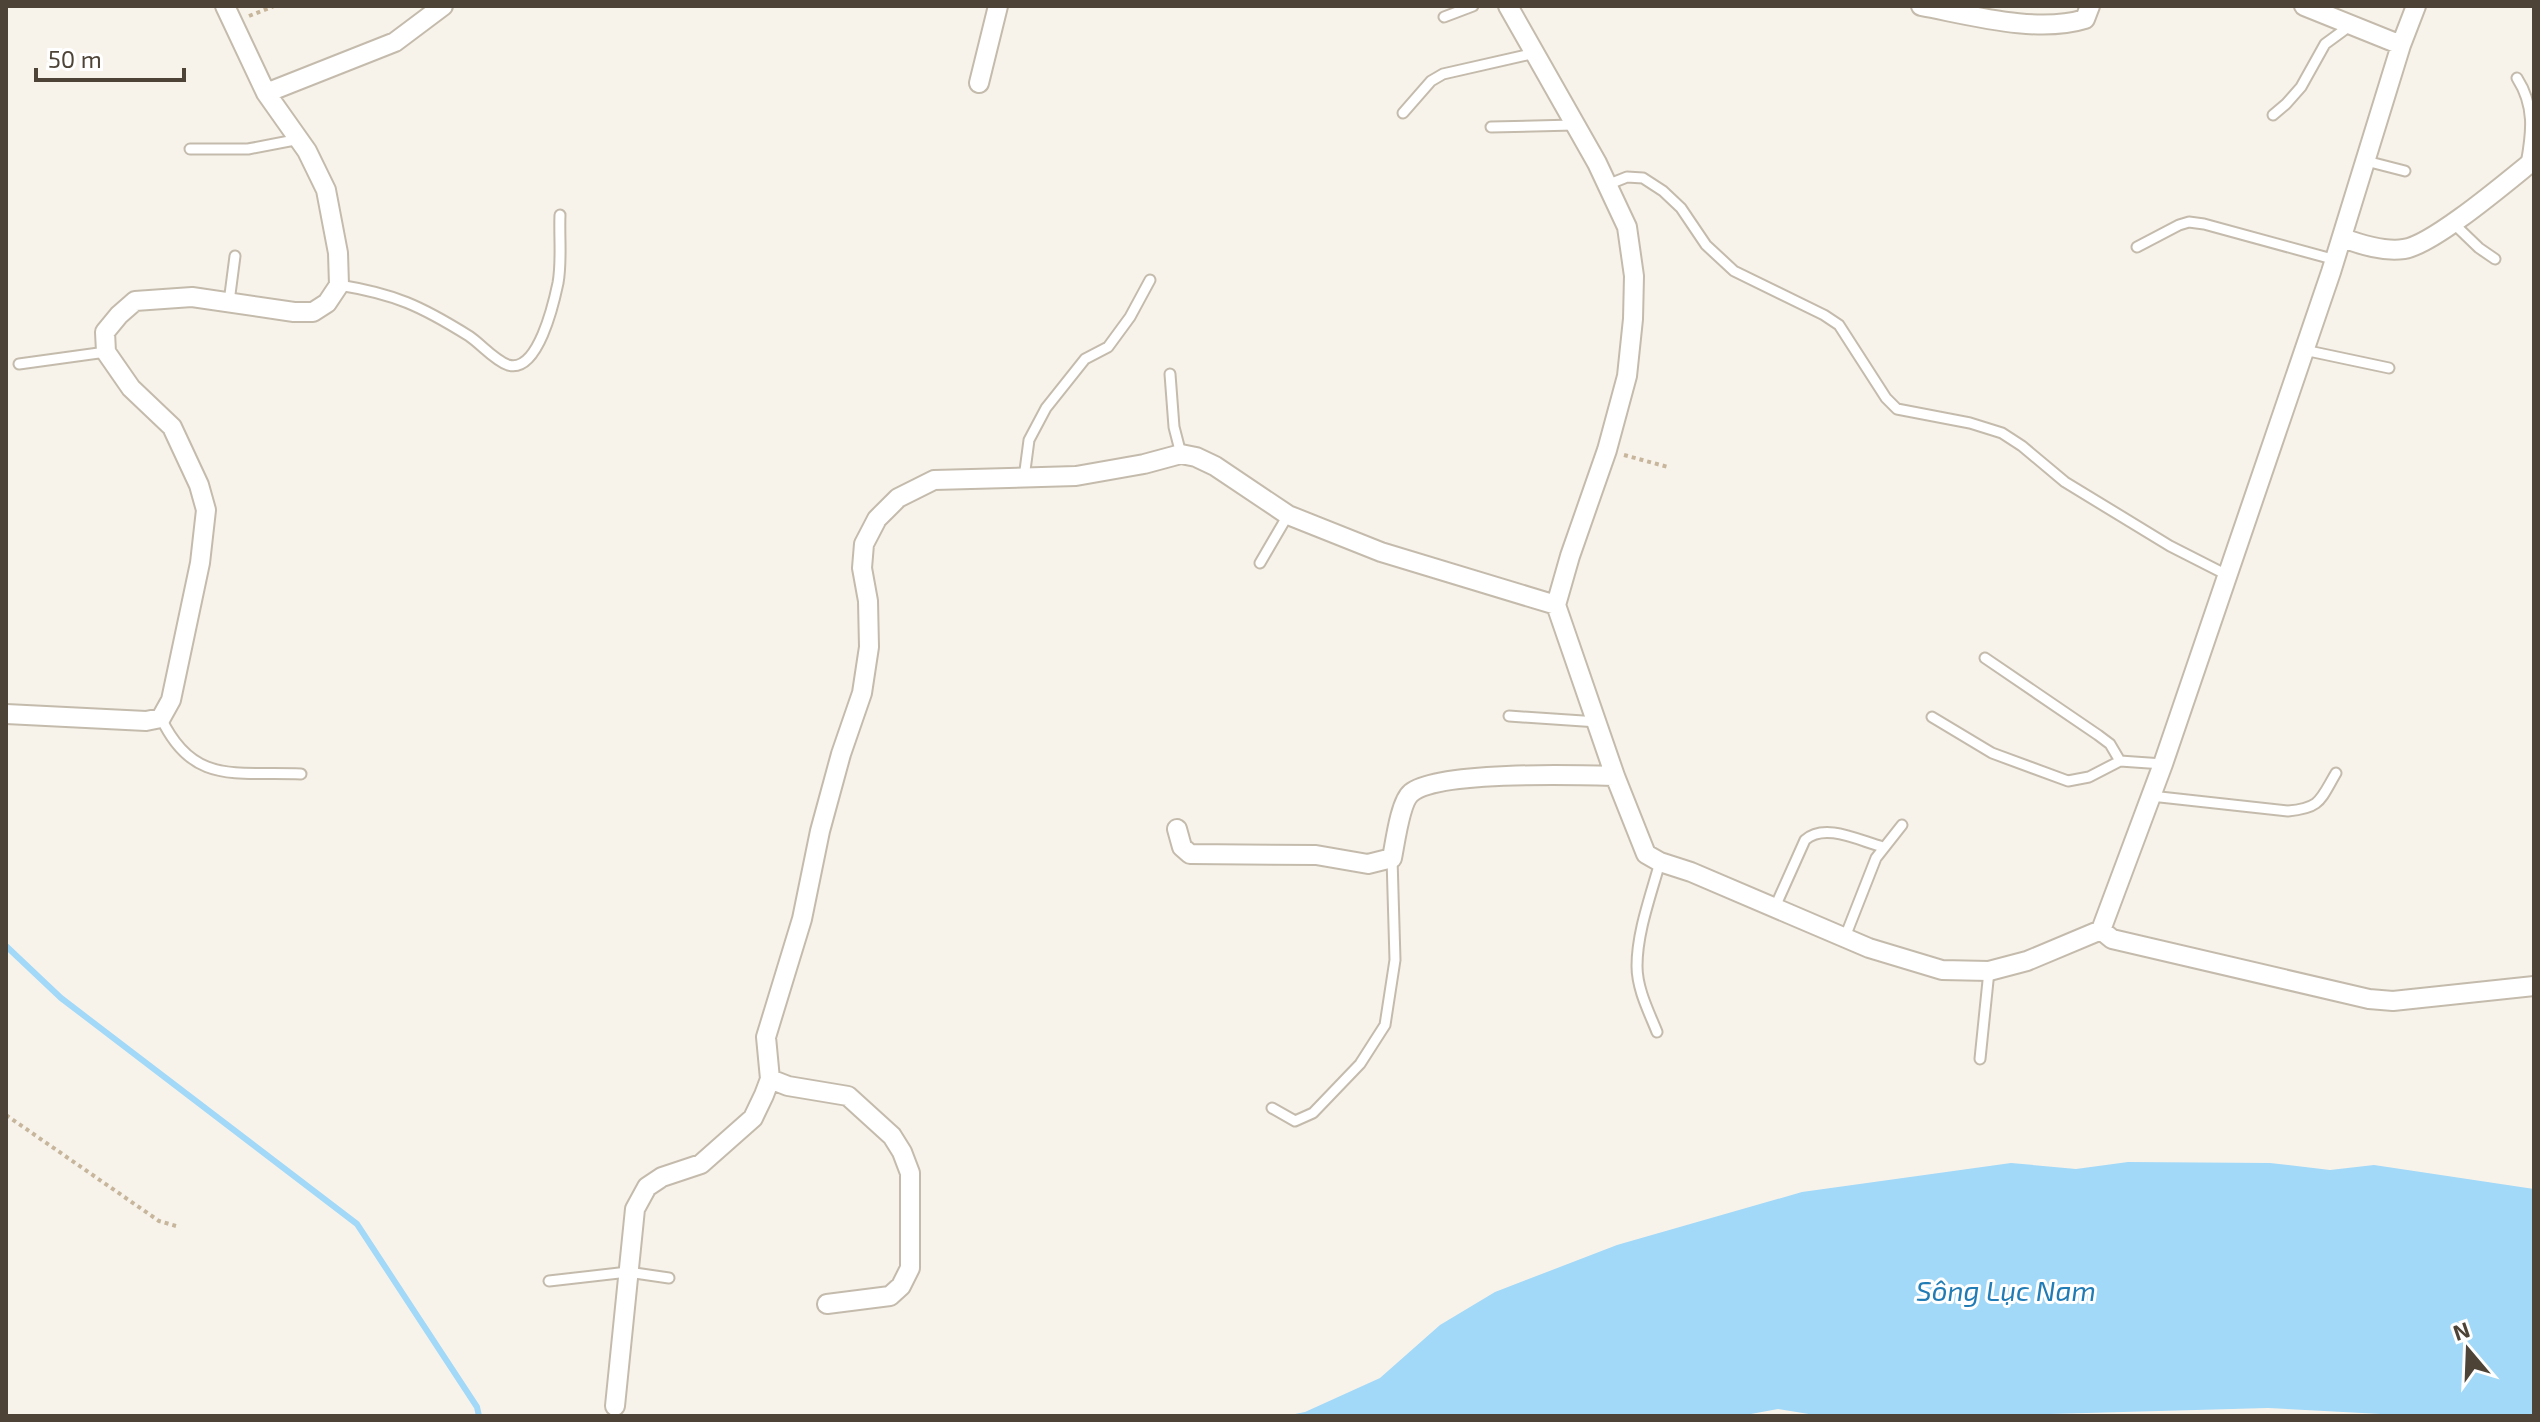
<svg xmlns="http://www.w3.org/2000/svg" width="2540" height="1422" font-family="'Exo 2',sans-serif">
<rect width="100%" height="100%" fill="#f7f3eb"/>
<path fill="#a2d8f8" d="M2128,1162L2270,1163L2330,1170L2374,1165L2534,1189V1416H2419L2268,1408L1983,1416H1821L1778,1409L1740,1416H1285L1305,1412L1380,1378L1440,1325L1495,1292L1617,1245L1802,1192L2011,1163L2076,1169Z"/>
<g fill="none" stroke-linecap="round" stroke-linejoin="round">
<path stroke="#a2d8f8" stroke-width="6" d="M6,946L61,998L357,1224L477,1407L479,1416"/>
<defs>
<path id="lane" d="M1444,17L1473,6
M2517,78C2535,106 2532,132 2526,164
M1403,113L1431,81L1443,74L1535,53
M2273,115L2286,104L2301,87L2325,44L2351,25
M1491,127L1574,125
M190,149H248L300,139
M2366,161L2405,171
M1607,185L1627,177L1643,178L1663,191L1681,208L1706,245L1734,271L1824,315L1839,325L1886,398L1897,409L1970,423L2002,433L2022,446L2065,482L2170,546L2227,575
M2452,222L2479,248L2495,259
M2137,247L2179,225L2189,222L2204,224L2336,260
M339,285C395,294 421,306 469,336C481,344 494,360 508,365C538,374 554,302 558,283C562,261 559,237 560,215
M229,302L235,256
M2304,350L2389,368
M19,364L106,352
M1170,374L1174,427L1181,454
M1024,478L1029,440L1046,408L1085,359L1108,347L1130,317L1150,280
M1260,563L1288,515
M1985,658L2098,735L2110,744L2120,761
M1509,716L1598,722
M1932,717L1992,753L2068,781L2089,777L2120,761L2163,764
M161,718C193,786 236,771 301,774
M2151,796L2288,811C2321,808 2320,800 2336,773
M1775,907L1805,840C1825,822 1860,841 1883,847
M1845,937L1876,858L1902,825
M1657,1032C1649,1012 1637,989 1637,966C1637,932 1651,895 1660,862
M1980,1059L1989,971
M1272,1108L1295,1121L1313,1113L1360,1064L1385,1025L1395,960L1392,858
M549,1281L628,1272L669,1278"/>
<path id="street" d="M1508,6L1597,163L1627,227L1634,276L1633,319L1627,376L1607,450L1570,556L1556,605L1615,776L1646,854L1660,862L1691,872L1869,948L1942,970L1989,971L2027,961L2101,930L2163,764L2331,272L2401,45L2416,6
M1921,6C1970,15 2037,34 2085,19L2090,6
M2304,6L2401,45
M979,83L998,6
M266,93L395,42L443,6
M2343,238C2362,245 2384,252 2404,249C2433,245 2509,180 2534,160
M6,714L146,721L161,718L171,700L200,563L206,510L199,485L172,427L131,388L106,352L105,332L119,315L135,301L192,297L294,312H313L327,303L339,285L338,253L326,190L307,151L266,93L225,6
M1177,829L1182,847L1190,854L1316,855L1368,864L1392,858C1395,844 1400,802 1411,793C1437,771 1577,775 1615,776
M2101,930L2112,939L2369,999L2393,1001L2534,986
M770,1079L788,1086L848,1096L892,1136L902,1152L910,1173V1268L901,1286L890,1296L827,1304
M615,1406L635,1209L647,1187L662,1177L701,1164L753,1118L764,1095L770,1079L766,1037L802,919L820,831L841,754L862,693L869,647L868,601L862,568L864,544L877,519L898,498L934,480L1076,476L1144,464L1181,454L1196,457L1215,466L1288,515L1381,552L1556,605"/>
</defs>
<use href="#lane" stroke="#c4bbac" stroke-width="13"/>
<use href="#street" stroke="#c4bbac" stroke-width="22"/>
<path stroke="#c7b69c" stroke-width="4" stroke-dasharray="4 4" stroke-linecap="butt" d="M249,16L274,6
M1624,455L1668,467
M6,1115L159,1221L176,1226"/>
<use href="#lane" stroke="#fff" stroke-width="9"/>
<use href="#street" stroke="#fff" stroke-width="18"/>
</g>
<g text-anchor="middle" dominant-baseline="central" stroke-width="6" stroke-linejoin="round" paint-order="stroke">
<g font-size="28" font-style="italic" fill="#217bb4" stroke="#fff">
<text x="2006" y="1290">Sông Lục Nam</text>
</g>
</g>
<rect width="2540" height="1422" fill="none" stroke="#4d4437" stroke-width="16"/>
<g transform="translate(2468 1350) rotate(341)" stroke="#ffffff" stroke-width="6" paint-order="stroke">
<path d="M0-6L14 30L0 20L-14 30Z" fill="#4d4437"/>
<text y="-12" font-size="22" font-weight="bold" text-anchor="middle" fill="#4d4437">N</text>
</g>
<path d="M36 68v12h148v-12" fill="none" stroke="#4d4437" stroke-width="4"/>
<text x="48" y="68" font-size="24" fill="#4d4437" stroke="#ffffff" stroke-width="6" paint-order="stroke">50 m</text>
</svg>
